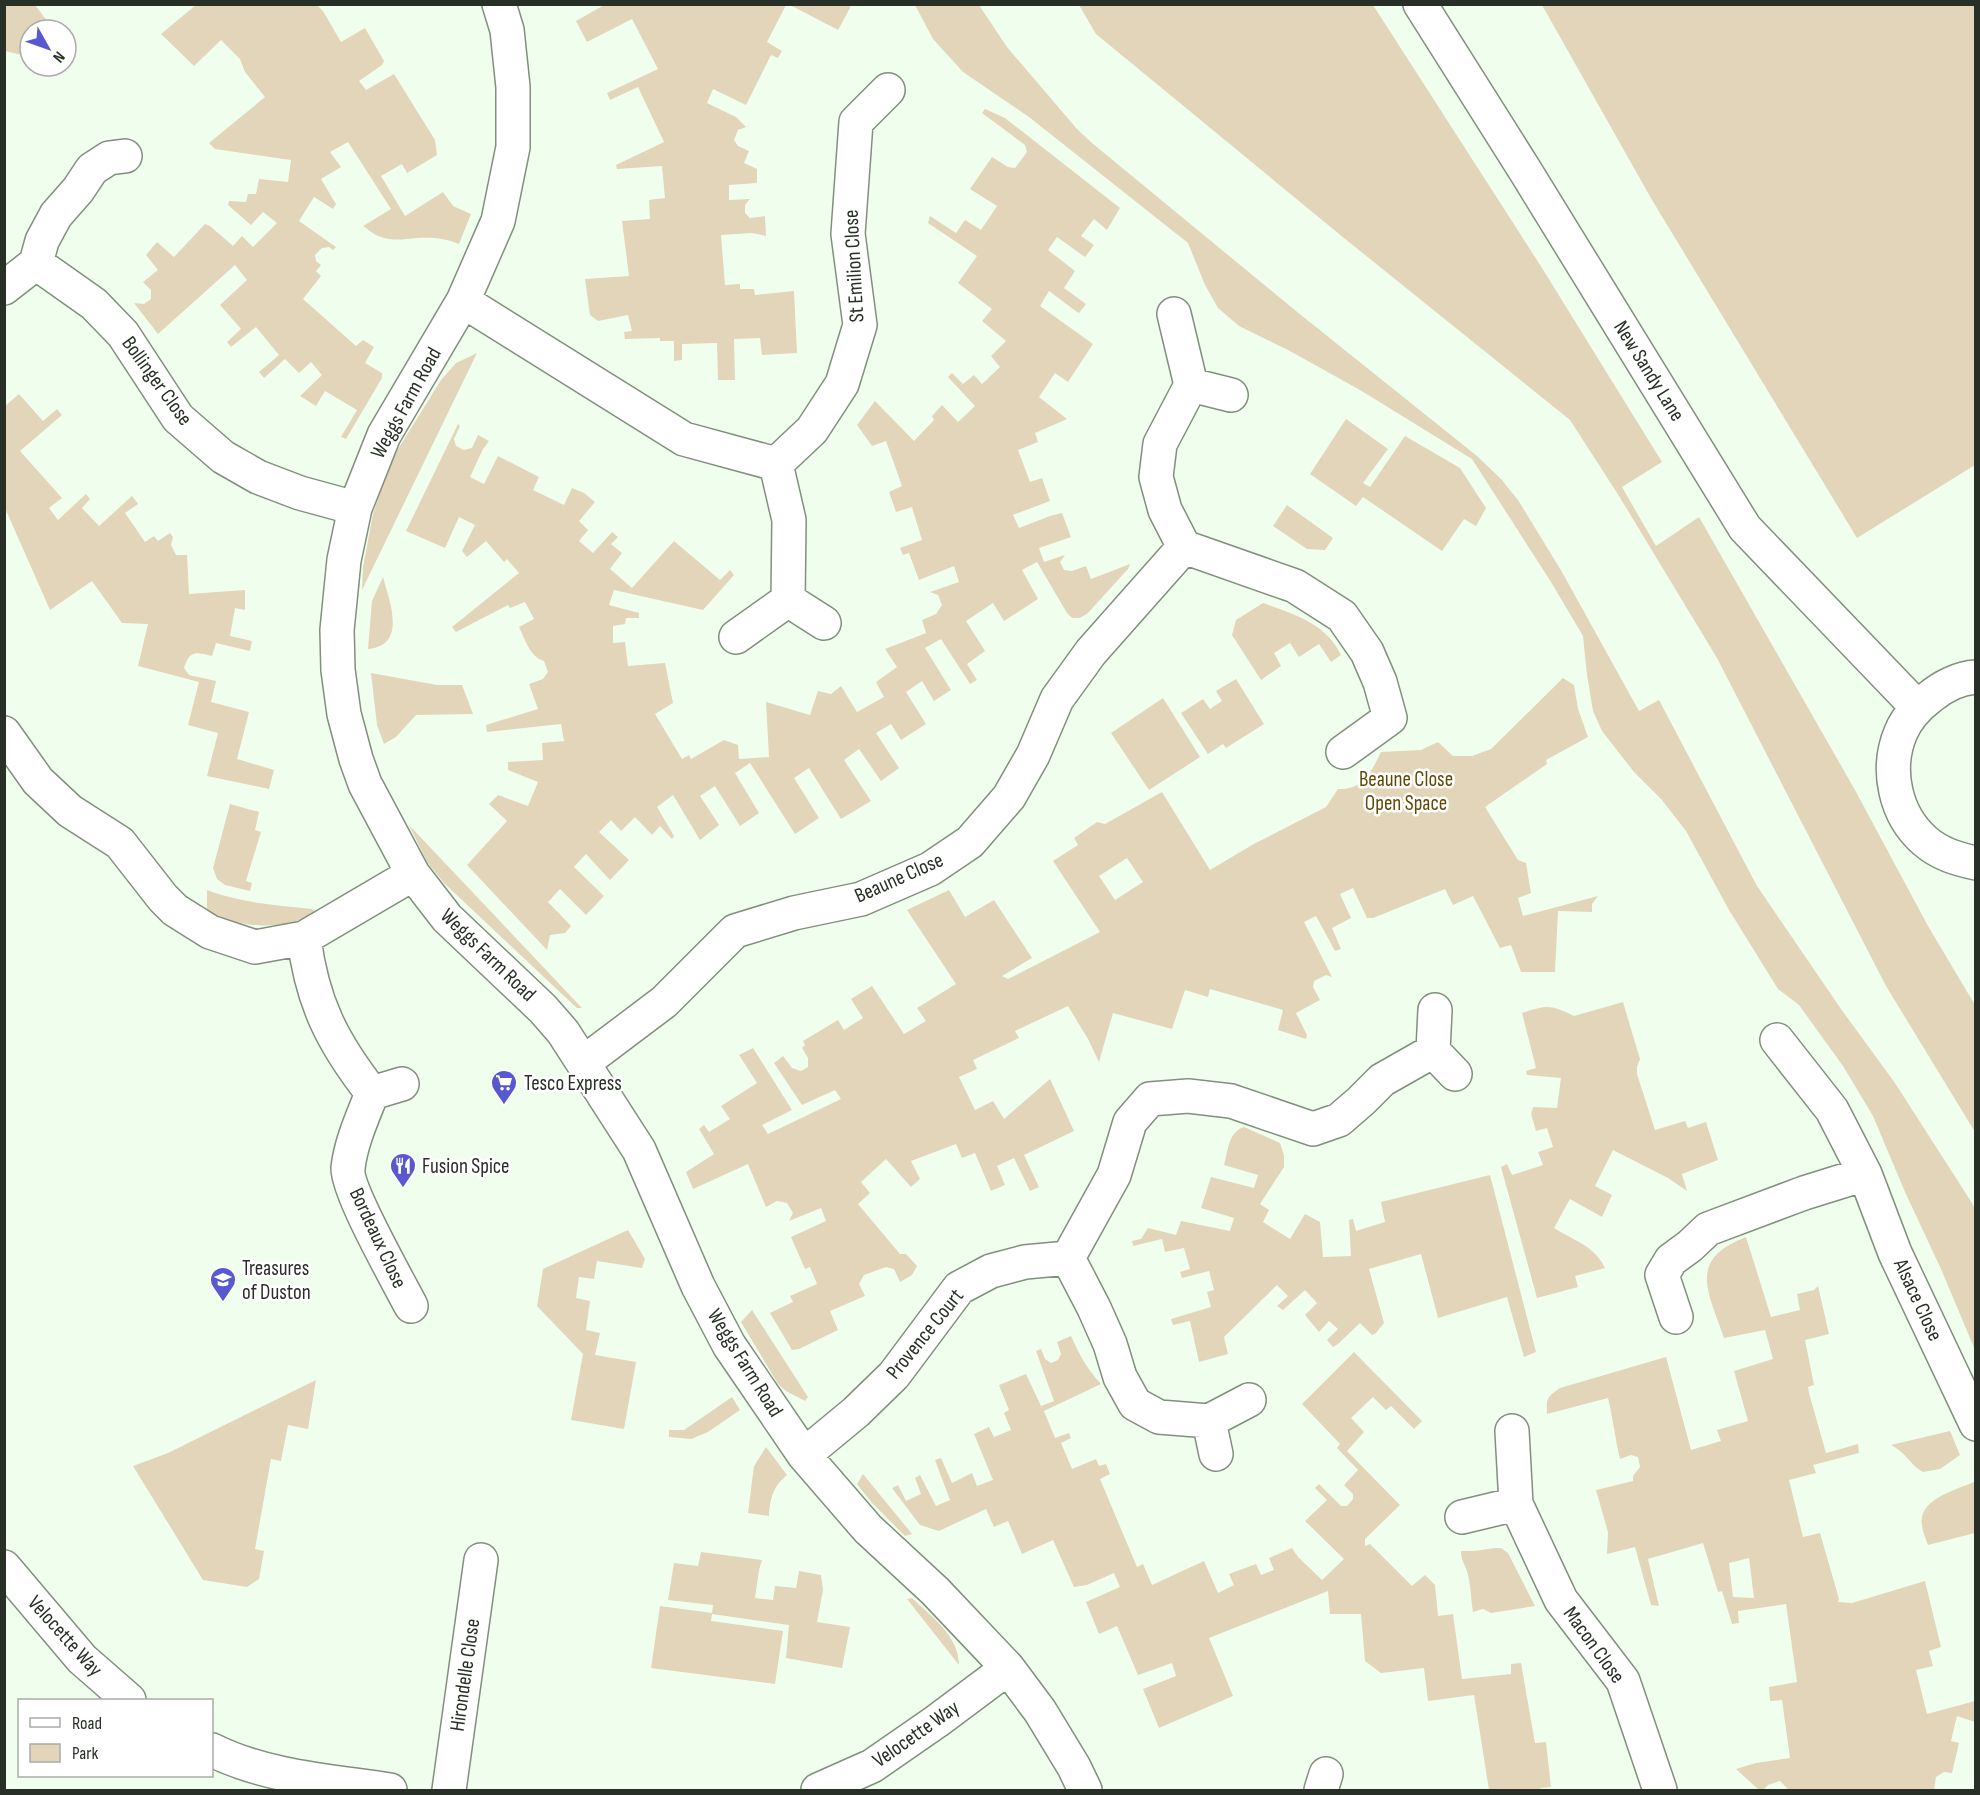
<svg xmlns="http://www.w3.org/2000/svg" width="1980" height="1795" font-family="'Sofia Sans Condensed',sans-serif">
<rect width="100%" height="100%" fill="#f0ffed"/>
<path fill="#e2d5ba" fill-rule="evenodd" d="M197,4L317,5L323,11L341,42L365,28L384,61L382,65L359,81L366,90L394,74L435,140L437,155L407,173L402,164L381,176L405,216L443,192L453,206L471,214L459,244C445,238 432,237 417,238C406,239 395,241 384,238C376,236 370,231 363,226L391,209L348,142L330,152L341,167L321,179L336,204L333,209L314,197L299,221L336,247L333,250L329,247L322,248L315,255L316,261L321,265L316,271L321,276L303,299L356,346L363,340L374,347L365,363L382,373V378L346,439L341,437L357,410L325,391L316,406L300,396L322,375L311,362L299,373L285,359L264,378L259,372L279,355L256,327L231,347L227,342L241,329L220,305L247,280L235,265L158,334L134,303L144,304L151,299V290L143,282L158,270L146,255L157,242L174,257L205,224L210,226L233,246L242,236L253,247L277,223L263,212L251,225L228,205L229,201L246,202L248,194H256L259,179L288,182L291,160L215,149L209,143L265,97L245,72L240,59L221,40L194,66L161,34Z
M606,4L786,5L767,42L782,51L778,58L771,55L746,105L713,89L707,103L736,117L746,127L738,130L734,140L738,146L749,151L744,163L757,169V183L729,185V200L750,199L745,205V213L750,218L765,216L766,236L752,233L721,235L725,285L740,284V289H754L755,295L794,291L797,353L762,355L760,338L734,339L735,380H718L717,343L682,344V360L674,361V341H660V338L625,339L624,332L632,331L628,315L598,321L590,315L585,279L629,276L622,221L650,219L649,200L665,198L662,166L617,169L616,165L664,142L638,87L610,100L607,93L658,69L632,19L587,42L576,21Z
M4,5H35L54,30H30V57L5,51Z
M790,5H850V8L838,30Z
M915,5H979L1007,47L1077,129L1092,143L1296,311L1477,456L1501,479L1518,500L1562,572L1639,711L1659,700L1757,886L1841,1009L1895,1083L1972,1203L1976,1212L1975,1350L1941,1269L1905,1192L1873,1116L1843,1066L1799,1005L1778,989L1729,910L1686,831L1662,800L1634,772L1602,731L1593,711L1587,675L1583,636L1551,582L1472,459L1360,390L1288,350L1239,326L1218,308L1205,285L1188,243L1029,117L963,72L933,39Z
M1079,5H1373L1542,268L1662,462L1622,487L1656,546L1699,517L1855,790L1928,926L1975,1005V1132L1886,986L1717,658L1619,496L1570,420L1339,234L1096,34Z
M1542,5H1975V465L1857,538L1652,200Z
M985,109L1005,118L1120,208L1107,230L1094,219L1081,236L1094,245L1085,257L1057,237L1048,250L1075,271L1064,288L1086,304L1079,313L1077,312L1049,291L1040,306L1093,344L1068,382L1055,373L1039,397L1067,419L1035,433L1038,442L1018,450L1030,482L1042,478L1050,501L1013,515L1019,528L1050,516L1062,513L1071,537L1039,548L1044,562L1065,555L1060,562L1064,570L1072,571L1086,566L1091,579L1130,564L1128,569L1087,614L1079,618H1072L1067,613L1037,562L1022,570L1038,599L1004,621L993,603L966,621L985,651L967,664L977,680L970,684L941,639L925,648L951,690L934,701L922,681L906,692L926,724L901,740L891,724L876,733L899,768L881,781L859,749L844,760L871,801L841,819L809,768L794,778L819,818L795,834L750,763L735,773L759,813L740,826L715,786L700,796L719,825L700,840L673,795L657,807L674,836L672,839L660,826L652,835L635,817L621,831L611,820L599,832L629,860L610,880L586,854L574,867L604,896L586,915L560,889L548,902L571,926L565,933L550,935L547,950L467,865L507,821L489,804L498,795L528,806L538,782L508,770V762L543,760L542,743L564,741L561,724L487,732L486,725L538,709L529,684L543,679L548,672L544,661C530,657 525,639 519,627L534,619L525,602L510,608L508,605L456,632L452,627L519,573L507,559L504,562L486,541L467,557L462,551L475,525L459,517L445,548L406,531L458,424L460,426L454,439L456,446L464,450L472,448L478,435L489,441L483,449L470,477L484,484L498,456L539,477L533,490L564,505L572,488L584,493L595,502L579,521L588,530L579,541L593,553L612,532L618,537L611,544L622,553L610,569L632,588L674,541L720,580L730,570L734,575L703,610L614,590L609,605L639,613V618H626L625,624L613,626V643L625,642L628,666L665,663L673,703L655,714L682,759L689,755L691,759L724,740L738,745L739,759L769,757L766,702L810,715L818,691L831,694L841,686L857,712L884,697L876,682L897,667L885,649L926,633L922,620L936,614L942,605L938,595L930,592L959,582L954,566L919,580L909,553L903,555L900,548L922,540L912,507L896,512L889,492L902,486L886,441L872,446L857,425L875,401L914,441L934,420L932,416L942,405L958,422L975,406L948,377L952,373L963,384L974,375L982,384L1000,367L991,356L1006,341L982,321L992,309L958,283L977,256L928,223L930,216L956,233L965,220L981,230L997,206L970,189L992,157L1008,167L1015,168L1027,152L1025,145L982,113Z
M477,353L362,590L363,567L373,514L390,462L441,380L456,363Z
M19,394L43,421L57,409L62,415L20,451L62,498L49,508L58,520L86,494L90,499L82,508L99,526L132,496L138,504L125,513L145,542L154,536L158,541L170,533L173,537L171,545L176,555H187L189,594L245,590V610L235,608L230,636L252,641L250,651L216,643L212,656C195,652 190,650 184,668L189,675L216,681L211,702L249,712L237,759L274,770L269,789L207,776L218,733L188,725L199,682L138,666L148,624L122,623L92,581L50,610L5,508V406Z
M1346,419L1388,449L1363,483L1370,487L1405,436L1460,468L1486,508L1476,526L1464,519L1442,551L1363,497L1356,506L1310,474Z
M1287,505L1333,538L1325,550L1307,549L1273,526Z
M383,577C389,600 408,646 368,649L372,601Z
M1263,603C1293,614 1326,623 1341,655L1331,662L1319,644L1299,657L1290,643L1274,653L1281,666L1261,680L1232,635L1236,620Z
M371,673L437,685H462L473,714L416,715L396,737L384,744L377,725Z
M1563,678L1574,685L1578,709L1588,737L1546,760L1547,764L1485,807L1518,860L1526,863L1531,893L1518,898L1523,916L1598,896L1592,904V912L1558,911L1555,972H1521L1511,945L1500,948L1473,896L1453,905L1445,889L1373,918H1367L1353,888L1340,894L1351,918L1332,928L1341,949L1335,951L1316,916L1304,922L1332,977L1326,975L1314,981L1313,987L1320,1000L1296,1013L1307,1035L1306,1039L1278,1030L1283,1010L1210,989L1208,997L1185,990L1172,1029L1113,1013L1099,1062L1088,1039L1068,1006L1015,1031L1019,1038L973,1060L977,1069L959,1077L975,1110L993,1101L1004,1119L1050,1079L1074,1131L1024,1155L1039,1187L1030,1191L1014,1158L997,1166L1005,1185L991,1191L975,1153L962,1158L956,1144L911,1161L920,1179L911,1187L886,1159L861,1182L870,1193L858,1204L900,1254H906L917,1266L912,1275L900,1282L894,1269L886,1267L864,1275L859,1284L865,1296L830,1311L838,1330L799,1349L792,1350L770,1313L793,1302L790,1296L817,1284L810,1267L805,1269L791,1237L826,1221L821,1208L789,1221L793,1213L787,1203L777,1201L766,1207L748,1164L693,1189L686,1172L714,1154L699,1129L704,1125L709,1132L730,1119L721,1106L757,1083L739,1055L753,1048L792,1110L762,1125L768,1134L841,1099L835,1090L802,1105L774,1063L783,1056L792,1068L801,1071L808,1067V1058L802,1048L805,1045L803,1041L838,1020L844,1030L863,1018L851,999L872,986L904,1034L926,1021L917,1008L956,984L907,910L949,890L965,917L994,900L1032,958L1002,976L1008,979L1100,932L1053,861L1078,845L1074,838L1097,822L1105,824L1162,792L1210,870L1252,845L1326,807L1338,789C1364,790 1371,772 1381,752L1421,750L1438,742L1453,756H1472L1491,749ZM1127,858L1143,882L1115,900L1099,876Z
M1236,679L1264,724L1226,748L1223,744L1208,754L1181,713L1203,699L1210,709L1222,701L1216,691Z
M1163,698L1200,757L1149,790L1111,733Z
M230,804L259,812L255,830L261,832L246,881L252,883L250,891L225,885L217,879L213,868Z
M409,825L582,1008H577L565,997L444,883L427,862Z
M207,890C241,903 276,905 312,909L317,913C288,927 259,929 228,920C221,917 213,916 207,910Z
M1623,1002L1640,1059L1637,1067V1074L1655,1130L1685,1121L1688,1128L1706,1122L1718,1160L1682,1174L1687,1191L1668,1178L1613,1150L1595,1186L1612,1195L1602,1217L1570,1199L1554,1228C1573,1240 1595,1246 1605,1268L1575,1276L1578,1287L1537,1298L1501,1167L1507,1164L1512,1175L1543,1165L1538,1152L1553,1147L1547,1128L1536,1131L1531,1114L1533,1107L1557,1108L1561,1078L1527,1075L1526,1071L1536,1068L1522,1013C1547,1005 1550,1004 1574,1016Z
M1244,1127L1280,1143L1284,1155V1167L1260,1204L1269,1210L1263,1222L1290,1239L1305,1214L1320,1222L1323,1257L1351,1256L1349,1220L1353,1219L1356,1231L1385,1222L1381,1202L1490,1175L1536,1352L1524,1357L1507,1297L1438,1318L1421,1254L1369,1269L1384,1323L1376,1333L1372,1335L1360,1323L1338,1344L1333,1347L1327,1340L1338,1329L1329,1321L1319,1332L1305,1315L1317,1303L1305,1290L1283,1310L1277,1306L1288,1296L1277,1285L1224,1337L1228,1354L1199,1362L1190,1321L1173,1325L1171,1319L1211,1307L1207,1292L1214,1290L1209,1271L1182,1278L1180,1272L1190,1269L1184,1248L1165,1252L1162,1239L1133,1246L1132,1241L1141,1239L1148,1228L1176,1235L1181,1221L1230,1231L1234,1218L1201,1208L1211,1177L1254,1188L1258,1175L1224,1165C1228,1151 1228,1132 1244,1127Z
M628,1230L645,1259L642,1268L597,1261L594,1279L579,1277L576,1298L590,1301L586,1330L600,1333L595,1355L636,1362L624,1429L571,1420L583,1354L537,1306L543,1269Z
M1746,1237L1771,1317L1800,1310L1797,1294L1814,1290L1818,1286L1829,1334L1805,1340L1814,1385L1808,1387L1809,1393L1826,1453L1858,1444L1859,1453L1813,1465L1816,1473L1789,1480L1803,1537L1820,1533L1839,1599L1838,1602L1852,1603L1925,1581L1941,1647L1929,1651L1933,1666L1916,1670L1927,1714L1975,1701V1722L1957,1716L1951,1741L1959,1743L1952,1773L1944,1772L1936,1777L1934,1790H1787V1788L1780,1781L1768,1785L1763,1790H1759L1736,1769L1756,1763L1790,1758L1782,1700L1770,1701L1769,1687L1797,1682L1786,1604L1738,1611L1739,1623L1732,1624L1722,1591L1718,1592L1703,1543L1648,1559L1659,1606L1651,1605L1635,1547L1607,1554L1608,1532L1596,1490L1633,1481V1476L1640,1467L1638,1457L1631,1455L1620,1459C1615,1438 1613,1419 1608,1398L1547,1414C1546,1398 1547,1397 1560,1388L1666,1357L1691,1450L1721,1441L1717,1430L1748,1421L1734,1371L1773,1359L1765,1330L1724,1338C1708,1291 1687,1260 1746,1237ZM1749,1558L1754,1598L1733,1597L1729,1563Z
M752,1310L808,1397L805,1401L786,1391L778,1384L741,1322Z
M1071,1336C1079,1354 1087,1369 1101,1384L1044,1411L1055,1438L1069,1433L1071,1438L1061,1443L1072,1469L1096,1459L1099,1466L1106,1464L1110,1474L1100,1479L1137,1567L1143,1564L1152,1585L1204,1561L1218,1593L1234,1585L1229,1574L1256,1564L1261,1575L1274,1570L1269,1558L1292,1548L1298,1557L1322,1580L1344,1559L1305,1521L1327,1500L1315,1488L1319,1484L1341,1506H1347L1353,1499V1494L1344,1485L1358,1470L1337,1448L1340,1444L1302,1404L1354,1352L1422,1421L1414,1429L1391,1406L1386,1410L1373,1397L1351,1418L1364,1432L1347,1451L1400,1505L1365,1539V1546L1370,1544L1412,1586L1425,1575L1435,1585L1438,1616L1453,1614L1462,1679L1511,1674V1664L1521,1663L1535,1743L1546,1742L1551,1787L1541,1788L1538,1790H1489L1474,1695L1428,1701L1424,1668L1381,1673L1365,1661L1361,1614H1330L1328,1591L1209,1638L1233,1696L1159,1728L1143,1689L1176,1676L1172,1663L1138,1675L1117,1626L1099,1634L1086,1602L1120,1587L1114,1573L1087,1585L1074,1587L1053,1540L1022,1554L1008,1521L994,1527L986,1509L939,1531L920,1525L892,1488L898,1485L906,1501L921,1494L915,1478L920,1475L936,1506L950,1500L935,1460L941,1458L952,1483L972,1473L977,1486L993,1480L974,1434L989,1427L994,1437L1011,1430L1004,1413L1009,1410L999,1385L1026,1374L1041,1406L1054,1401L1036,1351L1041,1349L1045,1359L1051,1363L1058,1360L1061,1354L1057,1342Z
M316,1380L308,1429L288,1425L281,1461L271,1459L255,1549L264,1551L259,1579L247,1587L203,1580L133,1466L168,1453Z
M732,1397L740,1410L708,1432L691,1439L669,1437V1430H684Z
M1950,1431L1960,1455L1940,1469L1923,1472C1909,1464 1908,1454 1891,1445Z
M766,1447L787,1475C773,1486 770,1499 769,1516L748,1513L754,1466Z
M863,1474L912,1534L905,1536L872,1503L857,1484Z
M1974,1482L1976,1486L1975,1533L1928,1545C1925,1537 1920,1525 1922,1517C1926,1497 1958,1489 1974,1482Z
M1495,1548H1501L1508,1553L1535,1606L1491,1613L1483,1609L1473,1612C1471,1600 1471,1587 1468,1575C1466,1565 1461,1562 1461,1551H1474Z
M701,1552L762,1560L759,1570L755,1598L773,1600L775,1586L796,1588L799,1571L821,1575L823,1590L817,1622L850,1627L842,1668L786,1658L789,1625L712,1614L711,1621L783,1631L775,1684L651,1668L660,1606L712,1613L713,1605L668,1600L674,1563L698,1566Z
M912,1598C932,1617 959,1636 959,1665L907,1599Z"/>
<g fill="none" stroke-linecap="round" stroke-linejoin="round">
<defs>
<path id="minor" d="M499,4L507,30L513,87V147L498,221L463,301L384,435L355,508L344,560L337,630L338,670L344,714L356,759L365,784L413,874L447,918L543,1009L563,1032L583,1063L639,1150L698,1286L729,1345L804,1455L868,1529L935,1591L1008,1668L1040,1711L1074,1767L1085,1790
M1420,4L1526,172L1745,528L1917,707
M36,263L42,241L56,215L78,190L92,169L109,158L125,156
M4,288L36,263L94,304L123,334L178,418L223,457L258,477L300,493L355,508
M463,301L684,439L776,464L812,430L842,384L860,325L848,234L856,122L888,90
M1191,385L1231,395
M776,464L789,520L788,600L824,623
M1184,547L1295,586L1342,616L1367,652L1380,682L1390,718L1343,752
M736,637L788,600
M1976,677C1959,678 1942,687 1930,697C1918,706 1907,718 1901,732C1885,769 1895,815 1925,841C1940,854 1957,859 1976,863
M4,733L38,781L70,811L120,843L163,898L175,910L210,932L255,947L304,938L413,874
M304,938C312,1002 332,1042 372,1093C363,1116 351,1142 348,1168C346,1189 398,1281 411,1306
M1435,1010L1433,1051L1455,1074
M1777,1040L1832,1110L1865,1174L1895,1253L1976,1424
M583,1063L664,1002L735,931L794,913L861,899L930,869L970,842L1009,797L1033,755L1057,699L1091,652L1184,547L1165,510L1156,477L1160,444L1191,385L1174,314
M372,1093L402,1084
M1068,1258L1114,1175L1130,1122L1150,1099L1188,1096L1231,1101L1313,1129L1339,1120L1361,1101L1382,1080L1433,1051
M1068,1258L1094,1308L1110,1344L1120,1377L1135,1404L1159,1417L1209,1421L1249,1400
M1676,1317L1662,1275L1671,1260L1690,1246L1708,1229L1804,1193L1865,1174
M1209,1421L1216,1454
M1512,1431L1516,1504L1561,1600L1623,1681L1660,1790
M804,1455L856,1412L894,1375L959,1288L991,1271L1025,1262L1068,1258
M1462,1517L1516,1504
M4,1567L82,1659L129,1700
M212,1750C266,1777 331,1781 390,1790
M449,1790L481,1560
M818,1790L872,1766L937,1721L1008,1668
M1321,1790L1326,1774"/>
</defs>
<use href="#minor" stroke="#80907c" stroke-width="36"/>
<use href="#minor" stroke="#fff" stroke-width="33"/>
</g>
<defs>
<symbol id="supermarket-pin" viewBox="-11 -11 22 30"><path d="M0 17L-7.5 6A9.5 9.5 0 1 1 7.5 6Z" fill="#5858cf" stroke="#fff"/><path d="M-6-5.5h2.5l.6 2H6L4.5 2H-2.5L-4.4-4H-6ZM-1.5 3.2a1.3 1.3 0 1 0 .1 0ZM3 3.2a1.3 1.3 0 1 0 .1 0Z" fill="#fff"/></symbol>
<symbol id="restaurant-pin" viewBox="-11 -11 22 30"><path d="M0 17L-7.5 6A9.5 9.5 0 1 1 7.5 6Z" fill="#5858cf" stroke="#fff"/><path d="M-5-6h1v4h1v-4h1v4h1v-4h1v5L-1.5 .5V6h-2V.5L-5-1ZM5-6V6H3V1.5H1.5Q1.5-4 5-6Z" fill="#fff"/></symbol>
<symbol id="school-pin" viewBox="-11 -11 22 30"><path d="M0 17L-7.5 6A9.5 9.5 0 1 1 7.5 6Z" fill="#5858cf" stroke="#fff"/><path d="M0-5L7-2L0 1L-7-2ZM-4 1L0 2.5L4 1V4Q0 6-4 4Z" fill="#fff"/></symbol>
</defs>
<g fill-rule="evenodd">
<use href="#supermarket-pin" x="489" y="1068" width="30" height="40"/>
<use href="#restaurant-pin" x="388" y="1151" width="30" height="40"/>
<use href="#school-pin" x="208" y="1265" width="30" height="40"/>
</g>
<g text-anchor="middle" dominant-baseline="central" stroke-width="5" stroke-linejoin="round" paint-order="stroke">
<g font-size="21" fill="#282f26" stroke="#fff">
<text transform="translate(854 266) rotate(-93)">St Emilion Close</text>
<text transform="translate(1649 371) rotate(58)">New Sandy Lane</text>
<text transform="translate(157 381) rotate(54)">Bollinger Close</text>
<text transform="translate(406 403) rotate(-61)">Weggs Farm Road</text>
<text transform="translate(899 878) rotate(-24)">Beaune Close</text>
<text transform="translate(488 955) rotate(44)">Weggs Farm Road</text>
<text transform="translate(378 1238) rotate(65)">Bordeaux Close</text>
<text transform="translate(1918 1300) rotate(65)">Alsace Close</text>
<text transform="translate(925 1334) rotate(-51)">Provence Court</text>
<text transform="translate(745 1363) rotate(58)">Weggs Farm Road</text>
<text transform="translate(65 1636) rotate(48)">Velocette Way</text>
<text transform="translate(1594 1645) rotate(54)">Macon Close</text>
<text transform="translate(465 1675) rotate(-82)">Hirondelle Close</text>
<text transform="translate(916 1734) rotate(-35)">Velocette Way</text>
</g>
<g font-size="21" fill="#624804" stroke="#fff">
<text x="1406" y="779">Beaune Close<tspan x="1406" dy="24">Open Space</tspan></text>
</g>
<g font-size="21" fill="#282f26" stroke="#fff" text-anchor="start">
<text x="524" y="1083">Tesco Express</text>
<text x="422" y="1166">Fusion Spice</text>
<text x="242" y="1268">Treasures<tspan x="242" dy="24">of Duston</tspan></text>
</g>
</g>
<rect width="1980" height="1795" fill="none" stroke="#282f26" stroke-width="12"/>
<rect x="18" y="1699" width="195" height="78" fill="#ffffff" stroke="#a9aca8" stroke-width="1.5"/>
<rect x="30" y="1718" width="30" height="9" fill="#ffffff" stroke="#a9aca8" stroke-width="1.5"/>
<text x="72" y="1729" font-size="18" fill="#282f26">Road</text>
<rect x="30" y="1744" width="30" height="18" fill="#e2d5ba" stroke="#a9aca8" stroke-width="1.5"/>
<text x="72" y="1759" font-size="18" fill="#282f26">Park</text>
<g transform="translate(48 48) rotate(130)"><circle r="28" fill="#ffffff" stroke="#a9aca8" stroke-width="1.5"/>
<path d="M0-4.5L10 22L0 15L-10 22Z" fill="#5858cf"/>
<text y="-9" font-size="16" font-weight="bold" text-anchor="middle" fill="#282f26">N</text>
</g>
</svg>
